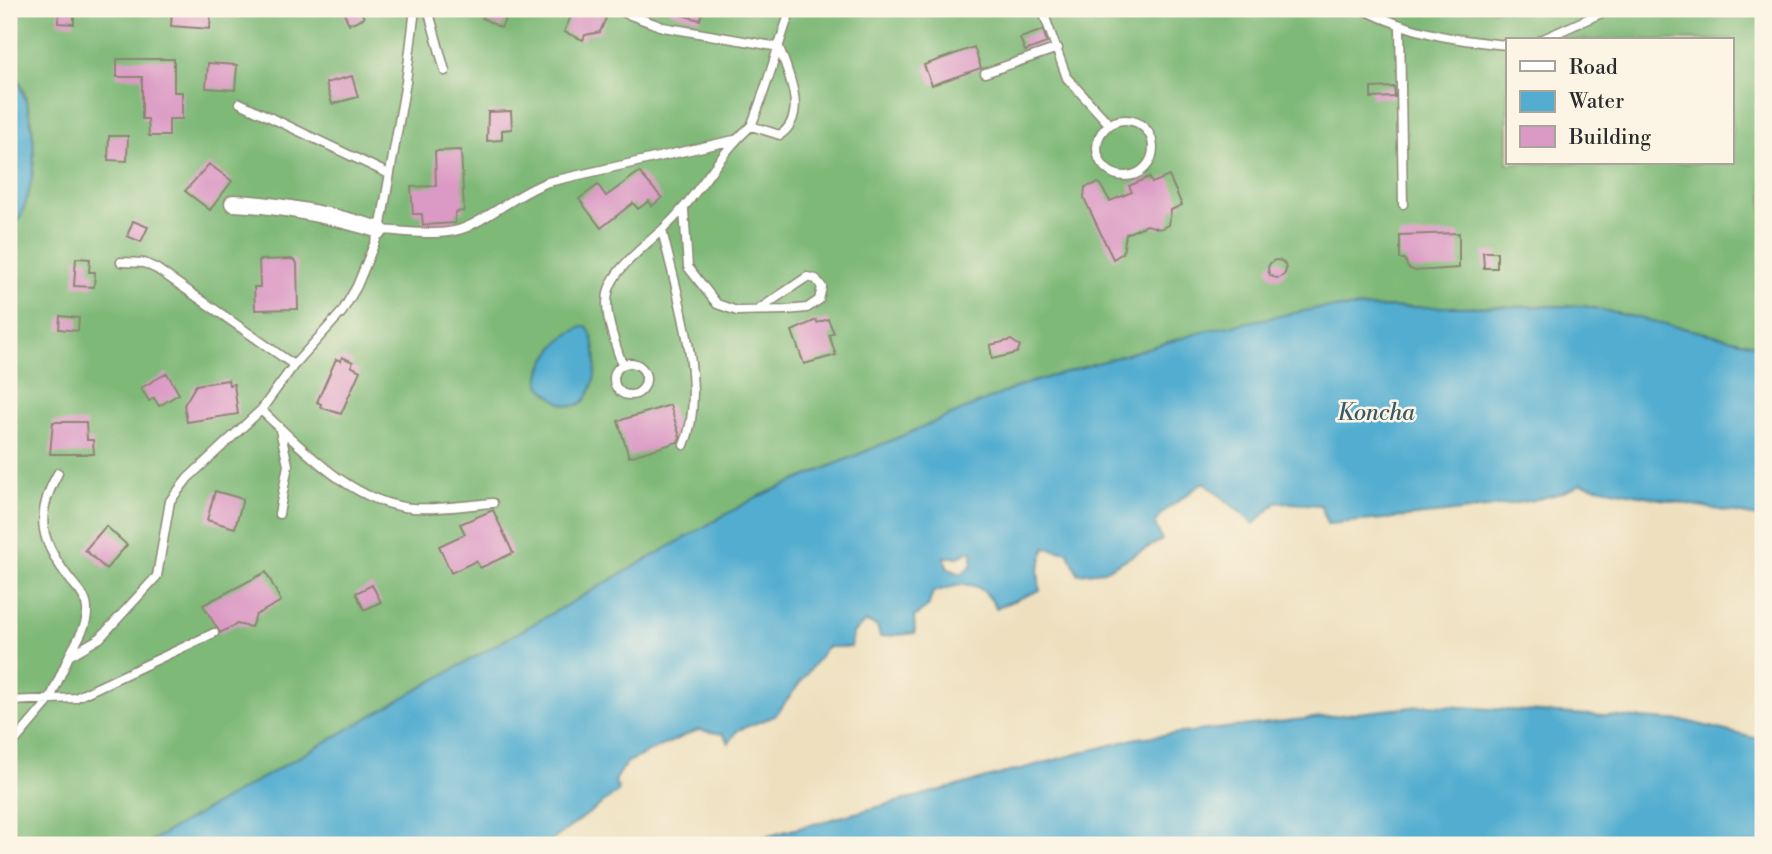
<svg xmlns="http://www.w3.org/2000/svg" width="1772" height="854" font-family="'Libre Bodoni',serif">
<rect width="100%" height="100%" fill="#fcf5e5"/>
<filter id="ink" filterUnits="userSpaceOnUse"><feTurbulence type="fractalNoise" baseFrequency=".0143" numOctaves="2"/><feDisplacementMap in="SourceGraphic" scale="14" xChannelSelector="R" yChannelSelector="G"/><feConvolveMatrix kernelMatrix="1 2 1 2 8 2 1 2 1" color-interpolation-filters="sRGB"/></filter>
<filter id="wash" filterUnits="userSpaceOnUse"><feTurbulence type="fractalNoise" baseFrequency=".00686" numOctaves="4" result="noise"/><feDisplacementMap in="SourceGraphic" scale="28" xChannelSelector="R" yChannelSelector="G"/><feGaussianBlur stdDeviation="1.57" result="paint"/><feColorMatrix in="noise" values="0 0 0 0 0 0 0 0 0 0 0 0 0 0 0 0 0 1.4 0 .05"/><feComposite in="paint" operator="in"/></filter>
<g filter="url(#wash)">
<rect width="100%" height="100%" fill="#eee0bf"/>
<path fill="#7fb978" stroke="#557252" stroke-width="2" fill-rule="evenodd" d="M9,9H1763V346L1584,306L1319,308L756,498L144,845H9V237C38,191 40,142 24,92C21,80 11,69 9,57C6,42 9,24 9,9ZM1508,40H1732V163H1508Z"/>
<path fill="#52add0" stroke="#3e6c7e" stroke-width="2" fill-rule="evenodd" d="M9,59C38,118 46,179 9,237Z
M1584,306L1763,346V518L1580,484C1550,508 1376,519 1327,524L1321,505L1277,502L1254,524L1204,482L1162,513L1155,524L1162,540L1104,571L1078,574L1068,552L1045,548L1038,571L1040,590L996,608C979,576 964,584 933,592L928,607L914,617L915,633L880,637L877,626L865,622L853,633L851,647H827L775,716L738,730L729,743L723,734L698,730L648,752L626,763L615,781L619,791L546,845H144L755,498L1022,385L1209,330L1319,308ZM972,550V565L961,574L947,568L945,557H958Z
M586,326C607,350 595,448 540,385C537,361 563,332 586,326Z
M1429,705L1686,721L1763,740V845H735L1137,738Z"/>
<g id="blocks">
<path fill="#db9ac5" d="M172,9H211L210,29L171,26Z
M342,9H360L364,18L349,24Z
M488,9H511L501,28L482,18Z
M574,9H596L594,12L606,18L600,32L585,35L583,40L564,32Z
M671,9H704L700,20L670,12Z
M59,10L74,11V24L58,23Z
M1043,30L1047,43L1025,51L1020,38Z
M974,47L981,68L932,85L924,65Z
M117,59H174V92H182V119H169V136H149L148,119H142V77H117Z
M208,63L237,65L235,90L206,88Z
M352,76L358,97L332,104L326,83Z
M1394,87L1395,97L1371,98V88Z
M511,111L512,129L502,130V140L487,141L488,112Z
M109,136H128L127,161L108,160Z
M461,150L464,211L455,212V223L423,225L422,214H413L411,187L436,186L435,151Z
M209,164L232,181L210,210L185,191Z
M639,172L662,198L652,206L649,201L638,209L633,203L601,228L579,199L598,185L606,196Z
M1169,176L1182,205L1171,210L1169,225L1160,229L1147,225L1126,234L1123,253L1113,259L1084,198L1085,187L1099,183L1110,201L1132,192L1129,186L1149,177L1152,183Z
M133,221L148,227L141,242L127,236Z
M1459,233V268L1415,271L1408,268L1405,259H1400V235Z
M1483,252H1497V268H1484Z
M76,258L90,259L89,272H95L94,287L74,286Z
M292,259L297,263L298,309L255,310L254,287H260L259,260Z
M1268 269a9 9 0 1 1 18 0a9 9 0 1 1-18 0Z
M60,316L79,318L78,331L59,329Z
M828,319L834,333L829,335L836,355L804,364L792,331L816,320L817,323Z
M1011,340L1020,346L1017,353L992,359L990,345Z
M342,357L353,362L351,366L360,371L341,414L320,407L321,404L317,402L336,359L341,361Z
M167,373L179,394L159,406L154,398L149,401L141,388Z
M228,380L229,385L234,384L238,414L187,422L184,405L196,385Z
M670,405L680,437L678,442L629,457L618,421Z
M53,422H86L87,440H93L94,454H50Z
M215,491L243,499L235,528L207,520Z
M493,510L513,553L480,568L476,561L451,573L439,546L465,534L460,524Z
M106,526L127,545L106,569L85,550Z
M266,572L281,601L256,615L251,627L237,624L220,633L203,605Z
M372,585L381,602L364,610L356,593Z"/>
</g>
</g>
<g filter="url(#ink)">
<use href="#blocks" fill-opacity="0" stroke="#8c8675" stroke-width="2"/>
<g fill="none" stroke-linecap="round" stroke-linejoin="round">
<defs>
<path id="service" d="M428,9L445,71
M614,9L663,27L779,47C788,73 809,115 780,135L751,126C767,88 777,48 791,9
M1042,9L1067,78L1110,125
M1362,9C1412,33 1452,40 1508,45
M1400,27L1403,204
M1541,40L1610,9
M985,73L1058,48
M240,103L389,174
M1097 148a28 28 0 1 1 56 0a28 28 0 1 1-56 0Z
M684,210L688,267L717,304L737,311L786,310L807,308L819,300L822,287L816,279L807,277L758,310
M380,230C407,231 442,238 467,227C495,214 518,193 548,182L734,140
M121,262L144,263L157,269L294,365
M614 379a16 16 0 1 1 32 0a16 16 0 1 1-32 0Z
M622,364C595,287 602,283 662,230
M261,410C303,449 352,503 412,508C438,510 467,505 493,503
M684,445C709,389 675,288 662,230C697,199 716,156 751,126
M58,473C33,518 41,543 72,582C79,590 87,598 87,610C88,625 76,642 69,656
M279,514L288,465L280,430
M9,701L75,698L214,633
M9,748L49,701L69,656L100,638L157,576L170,501L188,478L261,410L294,365L342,312L357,286L380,230L406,82L415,9"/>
<path id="minor" d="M233,203C285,205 331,215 380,230"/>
</defs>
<use href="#service" stroke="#8c8675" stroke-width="11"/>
<use href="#minor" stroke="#8c8675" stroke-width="19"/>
<path stroke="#8c8675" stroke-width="2.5" stroke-dasharray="5 5" stroke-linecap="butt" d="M9,527L13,547L9,551"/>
<use href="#service" stroke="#fff" stroke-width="8"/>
<use href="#minor" stroke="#fff" stroke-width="16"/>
</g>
</g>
<g text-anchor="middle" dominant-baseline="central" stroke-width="5" stroke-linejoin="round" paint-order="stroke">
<g font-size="23" font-style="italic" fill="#395865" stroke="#fcf5e5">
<text x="1376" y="413">Koncha</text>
</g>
</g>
<rect width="1772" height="854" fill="none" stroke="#fcf5e5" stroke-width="35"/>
<rect x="1506" y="38" width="228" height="126" fill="#fcf5e5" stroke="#a8a49b" stroke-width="2"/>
<rect x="1520" y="61" width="35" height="10" fill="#ffffff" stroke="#a8a49b" stroke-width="2"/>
<text x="1569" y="74" font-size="21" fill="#2b2b2b">Road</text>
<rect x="1520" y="91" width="35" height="21" fill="#52add0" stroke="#a8a49b" stroke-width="2"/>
<text x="1569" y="108" font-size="21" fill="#2b2b2b">Water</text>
<rect x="1520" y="126" width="35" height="21" fill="#db9ac5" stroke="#a8a49b" stroke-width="2"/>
<text x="1569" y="144" font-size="21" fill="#2b2b2b">Building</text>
</svg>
